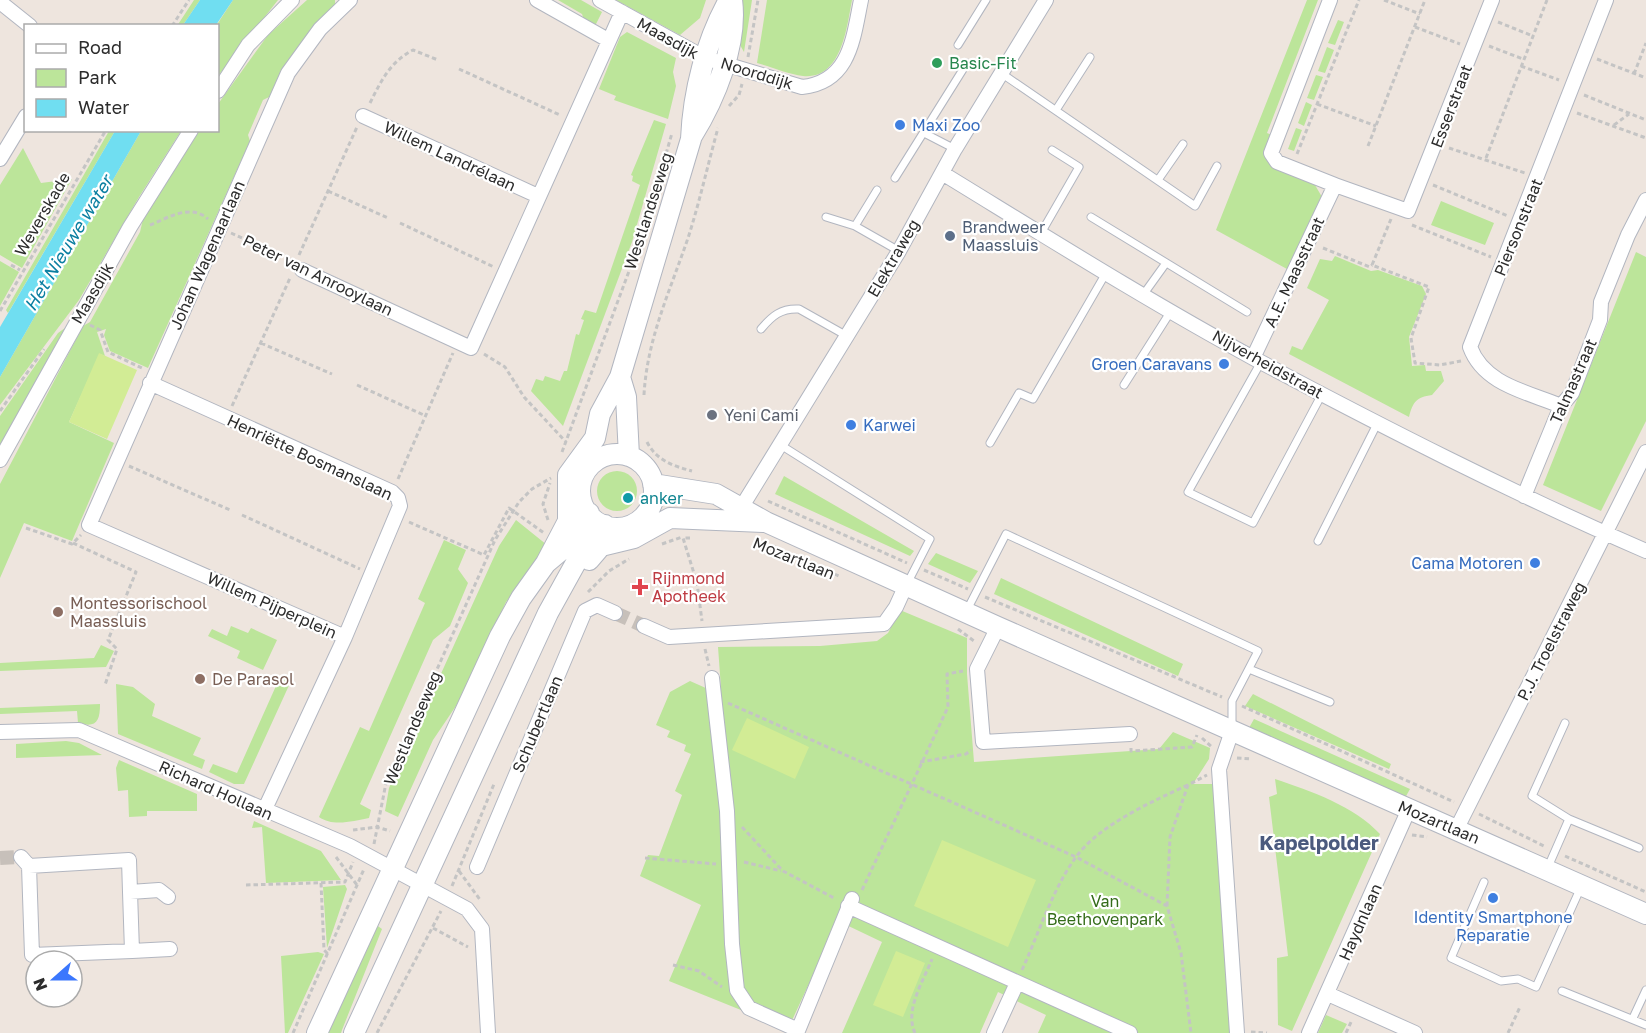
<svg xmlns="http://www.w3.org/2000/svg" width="1646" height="1033" font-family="'Golos Text',sans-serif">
<rect width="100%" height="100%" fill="#eee5de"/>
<path fill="#bce59a" d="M194,0H200L183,25L177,26Z
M233,0H278L218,76L216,26Z
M307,0H335V4C308,33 287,62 269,97L263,100L248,135L250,141L148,368L110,351L104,335L106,329L97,332L105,356L100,354L69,422L114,443L72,541L24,523L0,578V484L83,326L90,322L140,232L143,219L199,131L218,130V104L268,35Z
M558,0H581L602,12L595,26L584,20L582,14Z
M616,0H706L700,18L680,35Z
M743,0H752L744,52L736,38Z
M767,0H852C847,26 842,80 803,76C788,74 772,67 757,63Z
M1307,0H1318L1267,133L1272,135L1266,153L1273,168L1315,185L1322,197L1287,269L1216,230Z
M1338,20L1344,22L1335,45L1328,43Z
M627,32L676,58L673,72L676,86L668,119L614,100L616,96L599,89L620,37Z
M1327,47L1334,50L1325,73L1318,71Z
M1316,75L1323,77L1314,100L1307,98Z
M1306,102L1312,105L1304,126L1298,123Z
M654,120L666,124L632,242L563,426L531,391L536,379L543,381L545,376L560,381L564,371H567L576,334L579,335L584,320L581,319L585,310L596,313L640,185L632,181L633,176L631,175Z
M1296,128L1302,130L1294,151L1288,149Z
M109,131H115L8,313L6,310Z
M141,131H181L139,197L79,300L0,405V377Z
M23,148L41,183L72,179L22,268L0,255V185Z
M1441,201L1494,223L1485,245L1431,225Z
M1636,252L1646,257V421L1601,511L1543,485Z
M1335,256L1371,271L1378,270L1422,286L1426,294L1409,337L1412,366L1425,365L1426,371H1441L1444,381L1432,395C1416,397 1413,402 1409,417L1289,354L1292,346L1302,350L1329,300L1307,288L1320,259L1332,261Z
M0,261L19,272L0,306Z
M65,328L0,446V416L58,333Z
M597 491a20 20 0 1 1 40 0a20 20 0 1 1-40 0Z
M784,476L914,551L910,556L775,494Z
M516,520L547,545L506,602L460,700L433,740L398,817L385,811L389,788L499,546Z
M444,540L466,550L458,569L468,583L450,626L433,640L360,804L371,810L369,818C353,821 333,827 319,817L360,727L369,731L425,603L418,599Z
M936,553L978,571L970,583L928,564Z
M1001,578L1183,664L1178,676L994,594Z
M900,610L967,638V674L974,762L1159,749L1173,732L1210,748L1209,759L1193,784H1218L1236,1033H1038L1046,1015L998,992L980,1033H842L882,942L838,921L788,1029L669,981L701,905L640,876L648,855L659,856L682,795L675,791L691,754L684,751L686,745L667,737L670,731L656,725L670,692L690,681L708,689L721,688L718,647L820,646L877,641L888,633Z
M231,626L248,633L251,628L277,640L263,670L237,658L240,651L208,636L212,629L227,636Z
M101,645L114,651L106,667L0,671V663L94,658Z
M280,677L291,681L244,784H234L209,772L213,764L237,773Z
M116,684L133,687L155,704L152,716L201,738L193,755L205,760L202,769L118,734Z
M1253,694L1391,764L1389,769L1245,706Z
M100,704C100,722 96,728 78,723L77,711L0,714V708Z
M1254,719L1410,789L1405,798L1249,728Z
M66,741L79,743L102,755L16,758V744Z
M119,760L197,794V811H147V816L129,817L128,790L118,791L116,768Z
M1275,779C1311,791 1354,806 1380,834L1292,1031L1278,1025L1277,958L1288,956L1269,797L1277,794Z
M254,821L321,851L341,880L266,883L262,827L252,828Z
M345,885L347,889L327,948L323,887Z
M375,924L382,929L342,1030L341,1033H325Z
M318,952L324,954L288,1033H285L281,956Z
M1326,1015L1347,1024L1342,1033H1318Z"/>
<path fill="#d2ec95" d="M99,353L137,370L107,439L69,422Z
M747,718L809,747L795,779L732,750Z
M942,840L1036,880L1008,947L914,906Z
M896,951L925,963L903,1017L873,1005Z"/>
<path fill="#70def1" d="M200,0H233L216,25H183Z
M115,131H141L0,377V327Z"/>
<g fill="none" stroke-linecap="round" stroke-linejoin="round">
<path stroke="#c7c0ba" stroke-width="14" stroke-dasharray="14 7" stroke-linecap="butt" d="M615,613L644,626
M0,858L21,857"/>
<defs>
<path id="lane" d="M958,45L986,0
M1001,73L1195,206L1217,166
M1056,110L1090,57
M924,133L955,149
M895,178L967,63
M1158,180L1183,144
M826,217L855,226L899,251
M1091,217L1247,312
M855,226L877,190
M1041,233L1079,167L1052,150
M1143,295L1166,263
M761,329C772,316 781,308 799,309L847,336
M1261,362L1188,492L1253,523L1322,394
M1124,385L1171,311
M990,443L1019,393L1033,399L1106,273
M779,444L930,539L907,584
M1318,541L1377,424
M967,610L1006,534L1258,651L1232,701V727
M1249,669L1330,702
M1565,723L1532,796L1569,819L1639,848
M1548,867L1569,819
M1484,882L1451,958L1501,981L1518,979L1536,987L1581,887
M1562,991L1646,1025
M1633,1018L1646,990"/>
<path id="street" d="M537,0L608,40
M600,0L705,58L802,87C850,82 853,39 861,0
M1330,0L1271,153L1277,162L1335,185
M0,2L30,26
M218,91L248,45L292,0
M363,116L538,196
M0,159L26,116
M942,173C1045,236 1148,301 1255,359C1383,427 1512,493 1646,551
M302,270L471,348L622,12
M1253,358L1335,185L1408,211L1492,0
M150,383L392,492L398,498L400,506L345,637
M1561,406C1528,392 1484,385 1470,347L1606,0
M0,460L130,227L191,130
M1524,496L1561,406L1572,393L1600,320L1601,302L1628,235L1646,200
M741,508L899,251L955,149L1046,0
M644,626L669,637L884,624L896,607L906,585
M998,627L977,669L983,742L1130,734
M712,678L727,811L732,944L737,990L749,1008L798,1030
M1232,731L1219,769L1237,1033
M0,732L79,730L350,846L467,909L482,929L488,1033
M264,811L345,637L89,525L288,73L320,29L350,0
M1456,830L1646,452
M21,857L29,866L32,955L132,951L130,892
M29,866L129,860L130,892L159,890L168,897
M477,867L585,611L597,605L615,613
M848,906L1130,1033
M132,951L170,949
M1328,994L1415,1033
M797,1033L852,899
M994,1033L1017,983
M1309,1033L1409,809"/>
<path id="secondary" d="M692,136C715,99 738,44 732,0
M620,377L626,397L629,456
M580 491a37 37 0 1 1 74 0a37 37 0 1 1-74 0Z
M653,484L716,494L766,522L998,627L1646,914
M589,560L601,546L634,538L670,518L763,522
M546,563L568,521V475L595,438L600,414L620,377L691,139C693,92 706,41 729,0
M317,1033L500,636L521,598L546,563L565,547L589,513
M354,1033L548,613L579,557L605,525"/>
</defs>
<use href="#lane" stroke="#b2b6c0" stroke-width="9"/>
<use href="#street" stroke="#b2b6c0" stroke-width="16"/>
<use href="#secondary" stroke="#b2b6c0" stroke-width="22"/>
<path stroke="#c4c4c4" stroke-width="3" stroke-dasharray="4.5 3" stroke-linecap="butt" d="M1384,0L1420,14
M1498,22L1533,36
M172,26L189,0
M1415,27L1460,44
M1489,46L1523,59
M748,57L758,0
M1597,59L1646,78
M1521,66L1559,80
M459,69L560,115
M1634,74L1646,43
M1584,95L1646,120
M370,103C381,81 390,62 413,50L438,60
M1317,104L1376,126
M729,106L739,95L742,84
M1577,113L1646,138
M1614,125L1629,114
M1368,146L1425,0
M1449,148L1525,173
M1297,154L1359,0
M1486,158L1547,0
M664,161L672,133
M1433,185L1508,216
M328,191L388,218
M1391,219L1372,265L1429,287L1411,338L1415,363L1440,365L1461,361
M400,223L494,267
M150,225C168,218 190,203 208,219
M1412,225L1491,257
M231,233L294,261
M1323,248L1370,267L1372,265
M299,255L357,127
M11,265L20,270
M0,311L106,130
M90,325L100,330L108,352L144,369
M261,343L332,374
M484,354L505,367L524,397L566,442
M357,385L426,416
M644,395C647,338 671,289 689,235C700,200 708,164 718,128
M232,406L290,278
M0,411L44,349
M647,442C656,460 673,466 692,471
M562,452L642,236
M129,466L230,510
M398,479L453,353
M768,501L907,563
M242,515L360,569
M548,520L543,504L550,483
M409,522L484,555L509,508L544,533
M26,528L72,544L81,535
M690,538H683L697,583L702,621
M73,543L136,572L108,640L117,649L105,685
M662,544L682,537
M773,546L841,577
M802,560V566
M924,570L968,589
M588,592L609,571L629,559
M985,597L1222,697
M958,629L974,641
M705,649L709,666
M728,703L1076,857L1167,906L1181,953L1191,1033
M1242,706L1454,802
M1202,738L1212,747
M1131,748V751L1192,747L1197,735
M1237,758L1251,759
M920,762L966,754L971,750
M1479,814L1546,847
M742,827L783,871L836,899
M353,830L377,827L390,831
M1412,835L1427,837
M374,844L386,783L495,540L519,502L532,489L551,478
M1565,856L1646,892
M336,857L357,885
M645,858L716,864
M744,862L781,871
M459,871L481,901
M321,883L324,950L328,954
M246,885L345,882L353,862
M452,886L494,784
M862,890L948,707L947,674L963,671
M1167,906L1170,837L1188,785L1207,775
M433,928L468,947
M673,965L699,971L722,987
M1022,970C1039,933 1052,890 1076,857C1099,825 1153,801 1188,785
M1251,1032L1267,1033
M293,1033L364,869
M377,1033L441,911
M915,1033C904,1010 924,980 932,959
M1346,1033L1352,1020
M1508,1033L1520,1007"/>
<use href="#lane" stroke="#fff" stroke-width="7"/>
<use href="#street" stroke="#fff" stroke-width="14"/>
<use href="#secondary" stroke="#fff" stroke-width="20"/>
</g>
<circle fill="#2e9e5b" stroke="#fff" stroke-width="2" cx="937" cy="63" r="6"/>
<g fill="#3f7fe0" stroke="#fff" stroke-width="2">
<circle cx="900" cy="125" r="6"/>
<circle cx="1224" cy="364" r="6"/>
<circle cx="851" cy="425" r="6"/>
<circle cx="1535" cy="563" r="6"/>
<circle cx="1493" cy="898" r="6"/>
</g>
<circle fill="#5c6f8a" stroke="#fff" stroke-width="2" cx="950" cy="236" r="6"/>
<circle fill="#6b7280" stroke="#fff" stroke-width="2" cx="712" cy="415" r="6"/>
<circle fill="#0f9aa8" stroke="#fff" stroke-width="2" cx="628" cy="498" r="6"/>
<path fill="#e0444e" stroke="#fff" stroke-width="2" d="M637 578h6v6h6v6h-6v6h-6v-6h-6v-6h6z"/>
<g fill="#8d6e63" stroke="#fff" stroke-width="2">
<circle cx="58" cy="612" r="6"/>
<circle cx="200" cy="679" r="6"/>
</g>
<g text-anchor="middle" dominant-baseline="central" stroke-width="4.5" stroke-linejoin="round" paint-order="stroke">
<g font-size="16" fill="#2c2c2c" stroke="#fff">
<text transform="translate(668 38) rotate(29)">Maasdijk</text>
<text transform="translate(757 73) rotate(17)">Noorddijk</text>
<text transform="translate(1451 106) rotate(-69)">Esserstraat</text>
<text transform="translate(450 156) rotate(25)">Willem Landrélaan</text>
<text transform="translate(648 211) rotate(-72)">Westlandseweg</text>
<text transform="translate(42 214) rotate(-60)">Weverskade</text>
<text transform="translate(1518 227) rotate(-68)">Piersonstraat</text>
<text transform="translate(207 255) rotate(-66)">Johan Wagenaarlaan</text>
<text transform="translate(893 258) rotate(-60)">Elektraweg</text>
<text transform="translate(1294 272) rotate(-65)">A.E. Maasstraat</text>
<text transform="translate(318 275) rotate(26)">Peter van Anrooylaan</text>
<text transform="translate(92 293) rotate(-60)">Maasdijk</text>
<text transform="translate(1268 364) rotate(29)">Nijverheidstraat</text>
<text transform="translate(1573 381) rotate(-66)">Talmastraat</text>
<text transform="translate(310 457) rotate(25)">Henriëtte Bosmanslaan</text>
<text transform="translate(794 558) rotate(22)">Mozartlaan</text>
<text transform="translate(272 605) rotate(24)">Willem Pijperplein</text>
<text transform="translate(1551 641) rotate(-63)">P.J. Troelstraweg</text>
<text transform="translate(537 724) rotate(-67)">Schubertlaan</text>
<text transform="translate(412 728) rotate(-67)">Westlandseweg</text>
<text transform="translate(216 790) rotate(24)">Richard Hollaan</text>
<text transform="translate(1439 822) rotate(23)">Mozartlaan</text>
<text transform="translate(1360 922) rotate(-66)">Haydnlaan</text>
</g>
<g font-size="16" fill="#27864d" stroke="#fff" text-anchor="start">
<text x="949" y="63">Basic-Fit</text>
</g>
<g font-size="16" fill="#366cbe" stroke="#fff" text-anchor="start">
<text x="912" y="125">Maxi Zoo</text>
<text x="1212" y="364" text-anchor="end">Groen Caravans</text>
<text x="863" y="425">Karwei</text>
<text x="1523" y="563" text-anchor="end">Cama Motoren</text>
<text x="1493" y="917" text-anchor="middle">Identity Smartphone<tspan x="1493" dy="18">Reparatie</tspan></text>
</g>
<g font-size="16" fill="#4e5e75" stroke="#fff" text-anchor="start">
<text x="962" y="227">Brandweer<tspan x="962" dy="18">Maassluis</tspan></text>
</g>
<g font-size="16" fill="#5b616d" stroke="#fff" text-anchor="start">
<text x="724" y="415">Yeni Cami</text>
</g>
<g font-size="16" fill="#0d838f" stroke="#fff" text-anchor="start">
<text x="640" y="498">anker</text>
</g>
<g font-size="16" fill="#be3a42" stroke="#fff" text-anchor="start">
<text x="652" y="578">Rijnmond<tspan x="652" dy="18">Apotheek</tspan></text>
</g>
<g font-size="16" fill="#785e54" stroke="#fff" text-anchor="start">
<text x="70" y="603">Montessorischool<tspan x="70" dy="18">Maassluis</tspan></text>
<text x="212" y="679">De Parasol</text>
</g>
<g font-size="16" fill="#346c19" stroke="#fff">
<text x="1105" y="901">Van<tspan x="1105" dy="18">Beethovenpark</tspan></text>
</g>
<g font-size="18" font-style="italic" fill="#0b7fa1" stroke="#fff">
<text transform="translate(68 243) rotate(-59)">Het Nieuwe water</text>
</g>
<g font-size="20" font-weight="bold" fill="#4b5a7e" stroke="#fff">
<text x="1319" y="842">Kapelpolder</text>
</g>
</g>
<rect x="24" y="24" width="195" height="108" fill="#ffffff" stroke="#ababab" stroke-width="1.5"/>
<rect x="36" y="44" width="30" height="9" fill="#ffffff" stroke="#ababab" stroke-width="1.5"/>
<text x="78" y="54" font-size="18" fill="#2c2c2c">Road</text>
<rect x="36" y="69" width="30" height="18" fill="#bce59a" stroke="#ababab" stroke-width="1.5"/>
<text x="78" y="84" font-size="18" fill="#2c2c2c">Park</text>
<rect x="36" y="99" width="30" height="18" fill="#70def1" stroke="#ababab" stroke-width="1.5"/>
<text x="78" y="114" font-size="18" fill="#2c2c2c">Water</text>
<g transform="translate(54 979) rotate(249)"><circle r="28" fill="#ffffff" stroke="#ababab" stroke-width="1.5"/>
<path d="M0-4.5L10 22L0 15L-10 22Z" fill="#3b77fd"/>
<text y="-9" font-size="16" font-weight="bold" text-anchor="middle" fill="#2c2c2c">N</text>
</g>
</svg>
